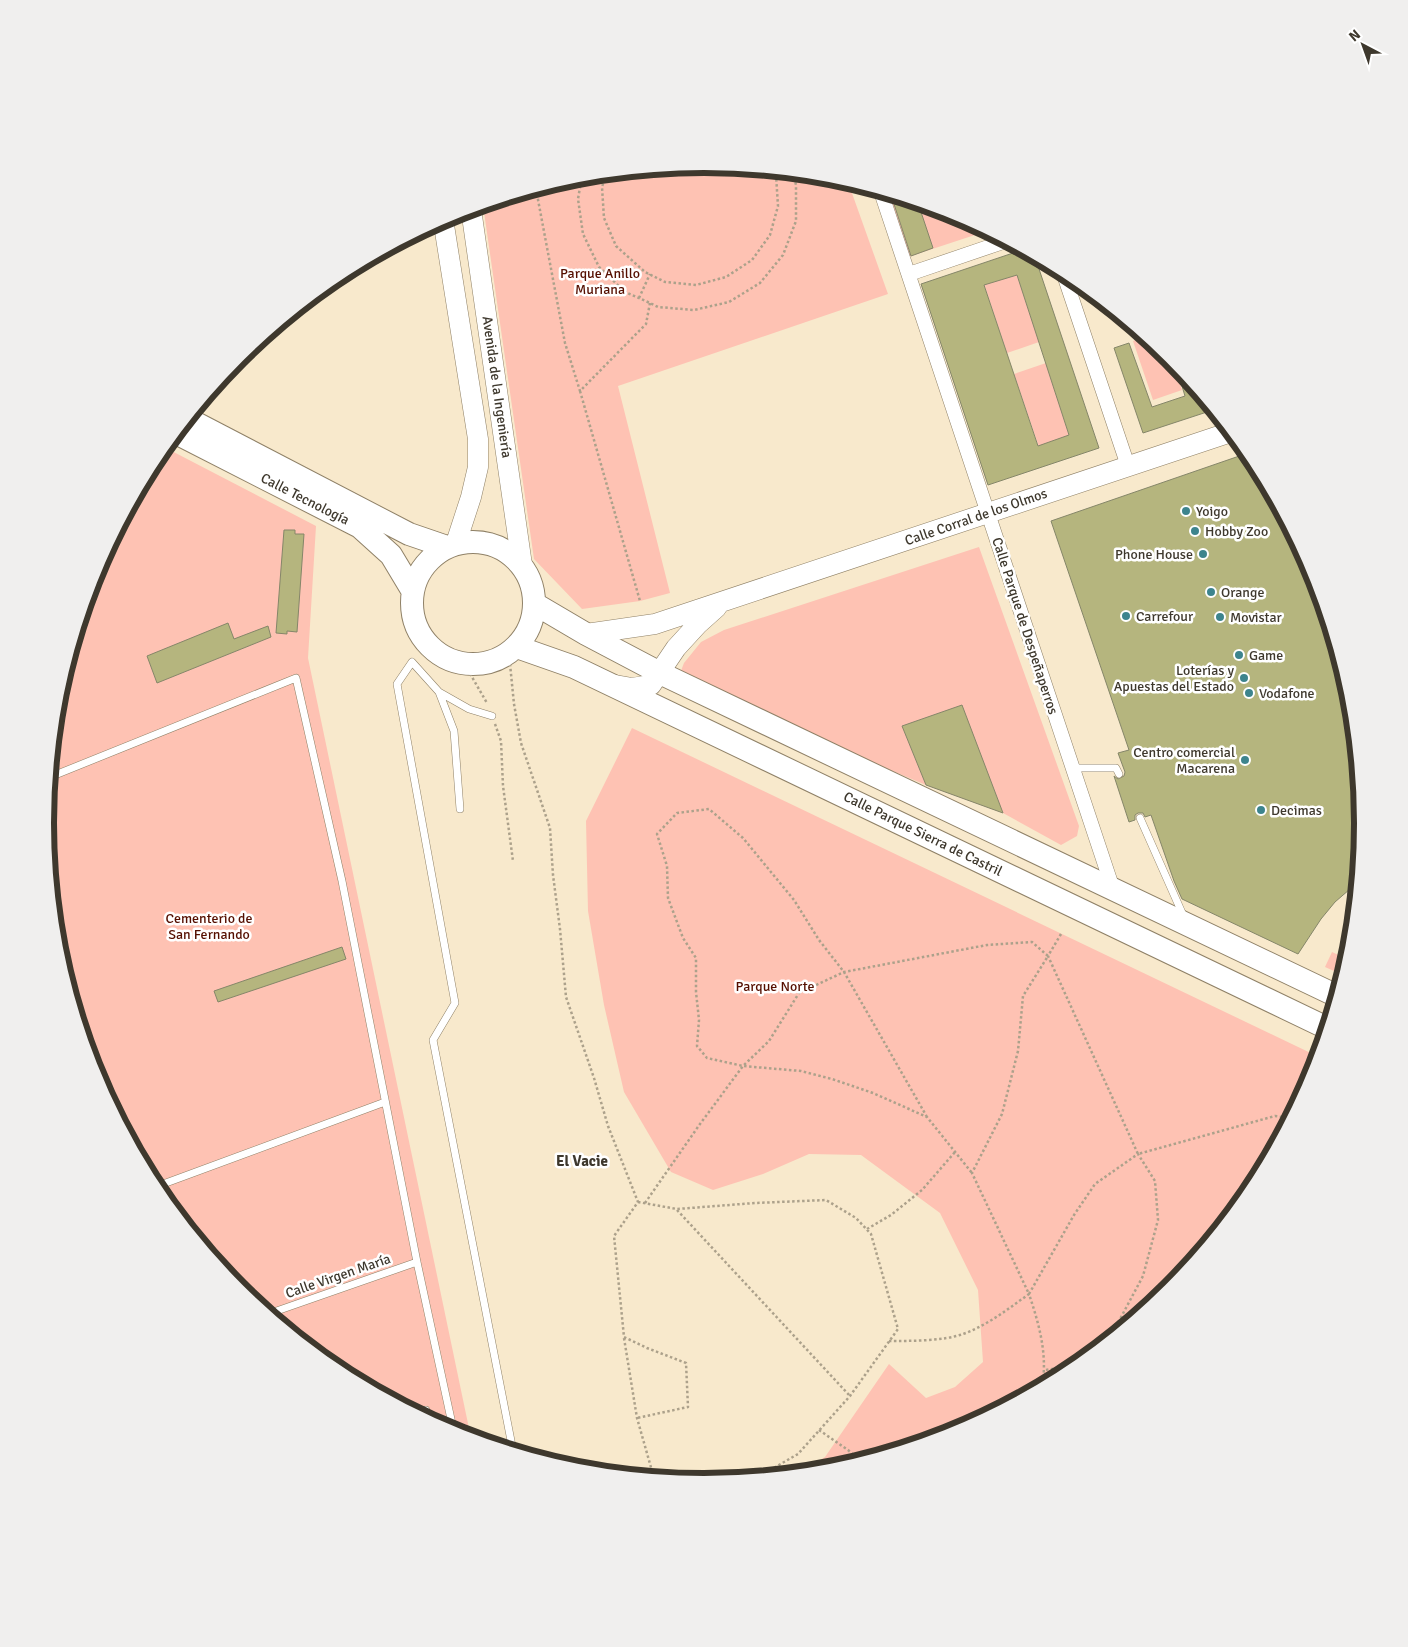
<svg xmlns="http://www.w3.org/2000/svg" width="1408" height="1647" font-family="Signika,sans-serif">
<rect width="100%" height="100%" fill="#f8e9cc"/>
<path fill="#fec2b3" d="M704,165L833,177L848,182L888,294L618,386L670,593L640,601L582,609L534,559L483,205L576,177Z
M884,193L956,215L987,231L905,258Z
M981,275H1017L1039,342L1007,353Z
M1145,337L1173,361L1182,390L1153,400L1133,341Z
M1046,363L1069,435L1042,456L1014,374Z
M164,447L316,526L308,658L471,1438L452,1432L338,1371L238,1289L156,1189L95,1075L58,952L45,823L58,695L95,571L156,457Z
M979,547L1079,826L1077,836L1061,845L1003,813L926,785L677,681L684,663L701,642L724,630Z
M632,728L1319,1057L1313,1076L1252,1190L1215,1235L1170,1290L1070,1372L956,1432L832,1470L799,1473L825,1457L889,1364L926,1398L955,1387L983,1362L978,1290L940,1213L861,1155L809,1154L763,1174L713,1190L671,1172L624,1092L604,1005L588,911L586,821Z
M1332,952L1347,959L1349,957L1343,975L1325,967Z"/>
<path fill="#b5b57e" stroke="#858669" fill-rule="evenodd" d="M891,195L918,203L933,248L911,256Z
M1022,250L1035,257L1099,448L988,485L921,284ZM1017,275L1069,435L1038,446L984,285Z
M1129,343L1152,407L1185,396L1175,363L1213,410L1143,433L1114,348Z
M1248,453L1252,458L1313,572L1350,695L1363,824L1357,883L1335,902L1321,919L1298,954L1182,899L1174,881L1151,815L1145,817L1143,813H1138L1135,815V820L1129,822L1114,776L1118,779L1124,776L1125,772L1118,753L1129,750L1051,521Z
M284,530H295V534H304L297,632L287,631V634L276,633Z
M228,623L234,639L268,626L271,637L157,683L147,656Z
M962,705L1003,813L926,785L902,726Z
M342,947L346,959L218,1002L214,991Z"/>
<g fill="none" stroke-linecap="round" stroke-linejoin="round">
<defs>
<path id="lane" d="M439,692L469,709L492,716
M1072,768H1116L1119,774
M50,777L296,678L342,881L417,1262L454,1433
M460,809L454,731L439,692L412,662L397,684L455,1003L433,1040L513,1451
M1140,818L1183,915
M155,1187L385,1102
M268,1314L417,1262
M426,1410L428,1419"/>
<path id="street" d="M881,192L1113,889
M1063,272L1128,466
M909,274L1006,241"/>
<path id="secondary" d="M471,209L522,565
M443,219L478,439V467L471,497L456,543
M586,634L655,624L1231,432
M615,685L632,688L651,685L676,648L698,624L717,607"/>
<path id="primary" d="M188,419L409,534L447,547
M176,433L360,527L391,555L412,590
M412 603a61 61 0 1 1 122 0a61 61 0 1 1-122 0Z
M535,604L586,634L660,673L1337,996
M517,647L574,667L1327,1028"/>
</defs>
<use href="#lane" stroke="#8f8167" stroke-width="8"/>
<use href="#street" stroke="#8f8167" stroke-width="15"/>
<use href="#secondary" stroke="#8f8167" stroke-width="21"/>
<use href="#primary" stroke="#8f8167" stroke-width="24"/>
<path stroke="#aca18b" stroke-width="2.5" stroke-dasharray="2.5 2.5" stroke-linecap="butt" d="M606,174L602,187L604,218L616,246L645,272L665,282L696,285L726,277L752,260L770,235L778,206L776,175L775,171
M776,175L784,172
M582,176L578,199L583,234L599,267L625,292L650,303L658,307L694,310L729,302L760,283L783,255L796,221V185L793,173
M536,189L565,343L580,391L646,324L650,303
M639,298L650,274
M580,391L640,601
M510,664L514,704L521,743L550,828L553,875L560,929L566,997L594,1078L608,1126L638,1202L614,1236L624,1337L647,1348L686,1363L688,1407L637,1418
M465,665L487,703
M495,724L501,741L503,786L513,861
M1061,934L1048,956L1138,1154L1275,1116L1290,1118
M927,1117L844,972L819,940L794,900L743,838L709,809L677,813L657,834L667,866L668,898L683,938L696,958V992L699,1020L697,1046L707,1058L743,1066L801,1071L832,1079L873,1093L927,1117L972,1173
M638,1202L677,1209L755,1203L826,1200L856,1218L871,1234L898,1329L850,1396L798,1454L758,1477
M645,1203L700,1124L743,1066L769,1041L799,993L844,972L987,945L1032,942L1048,956L1023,996L1018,1051L1002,1114L972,1173L1029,1294L1074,1215L1095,1184L1138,1154L1155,1181L1158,1220L1143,1276L1119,1321L1073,1366L1045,1370
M677,1210L850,1396
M867,1229L891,1215L922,1190L955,1152
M624,1338L637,1418L654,1478
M889,1341C910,1341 944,1341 963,1334C988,1325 1008,1309 1029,1294C1039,1324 1048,1355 1042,1387
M819,1430L848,1450L861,1461"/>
<use href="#lane" stroke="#fff" stroke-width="7"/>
<use href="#street" stroke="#fff" stroke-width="14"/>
<use href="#secondary" stroke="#fff" stroke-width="20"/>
<use href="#primary" stroke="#fff" stroke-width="22"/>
</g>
<g fill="#3d848d" stroke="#fff" stroke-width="2">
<circle cx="1186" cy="511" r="5"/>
<circle cx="1195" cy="531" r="5"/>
<circle cx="1203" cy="554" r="5"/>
<circle cx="1211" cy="592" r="5"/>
<circle cx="1126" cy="616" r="5"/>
<circle cx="1220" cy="617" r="5"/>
<circle cx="1239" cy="655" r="5"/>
<circle cx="1244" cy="678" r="5"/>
<circle cx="1249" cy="693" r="5"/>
<circle cx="1245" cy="760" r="5"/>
<circle cx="1261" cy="810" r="5"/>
</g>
<g text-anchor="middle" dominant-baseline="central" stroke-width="5" stroke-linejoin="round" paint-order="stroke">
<g font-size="14" fill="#550f00" stroke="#fff">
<text x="600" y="273">Parque Anillo<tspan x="600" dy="16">Muriana</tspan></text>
<text x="209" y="918">Cementerio de<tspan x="209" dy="16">San Fernando</tspan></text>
<text x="775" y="986">Parque Norte</text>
</g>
<g font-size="14" fill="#3e382d" stroke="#fff">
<text transform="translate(497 387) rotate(82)">Avenida de la Ingeniería</text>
<text transform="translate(305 499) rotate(27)">Calle Tecnología</text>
<text transform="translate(976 517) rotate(-19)">Calle Corral de los Olmos</text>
<text transform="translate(1025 626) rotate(72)">Calle Parque de Despeñaperros</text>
<text transform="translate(923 834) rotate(26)">Calle Parque Sierra de Castril</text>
<text transform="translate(338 1276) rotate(-19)">Calle Virgen María</text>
</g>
<g font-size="14" fill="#3e382d" stroke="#fff" text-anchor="start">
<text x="1196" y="511">Yoigo</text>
<text x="1205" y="531">Hobby Zoo</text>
<text x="1193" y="554" text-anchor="end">Phone House</text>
<text x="1221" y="592">Orange</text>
<text x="1136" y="616">Carrefour</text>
<text x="1230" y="617">Movistar</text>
<text x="1249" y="655">Game</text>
<text x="1234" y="670" text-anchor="end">Loterías y<tspan x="1234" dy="16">Apuestas del Estado</tspan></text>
<text x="1259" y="693">Vodafone</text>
<text x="1235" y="752" text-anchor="end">Centro comercial<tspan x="1235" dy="16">Macarena</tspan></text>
<text x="1271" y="810">Decimas</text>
</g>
<g font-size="15" font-weight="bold" fill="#3e382d" stroke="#fff">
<text x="582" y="1161">El Vacie</text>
</g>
</g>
<path d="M0 0H1408V1647H0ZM54 823a650 650 0 1 1 1300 0a650 650 0 1 1-1300 0Z" fill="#f0efee" fill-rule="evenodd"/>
<path fill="none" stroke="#3e382d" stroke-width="6" d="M54 823a650 650 0 1 1 1300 0a650 650 0 1 1-1300 0Z"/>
<g transform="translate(1363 45) rotate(319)" stroke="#ffffff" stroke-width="4" paint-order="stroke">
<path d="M0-4L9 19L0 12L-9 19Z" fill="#3e382d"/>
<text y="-8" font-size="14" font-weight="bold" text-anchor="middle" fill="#3e382d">N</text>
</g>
</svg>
